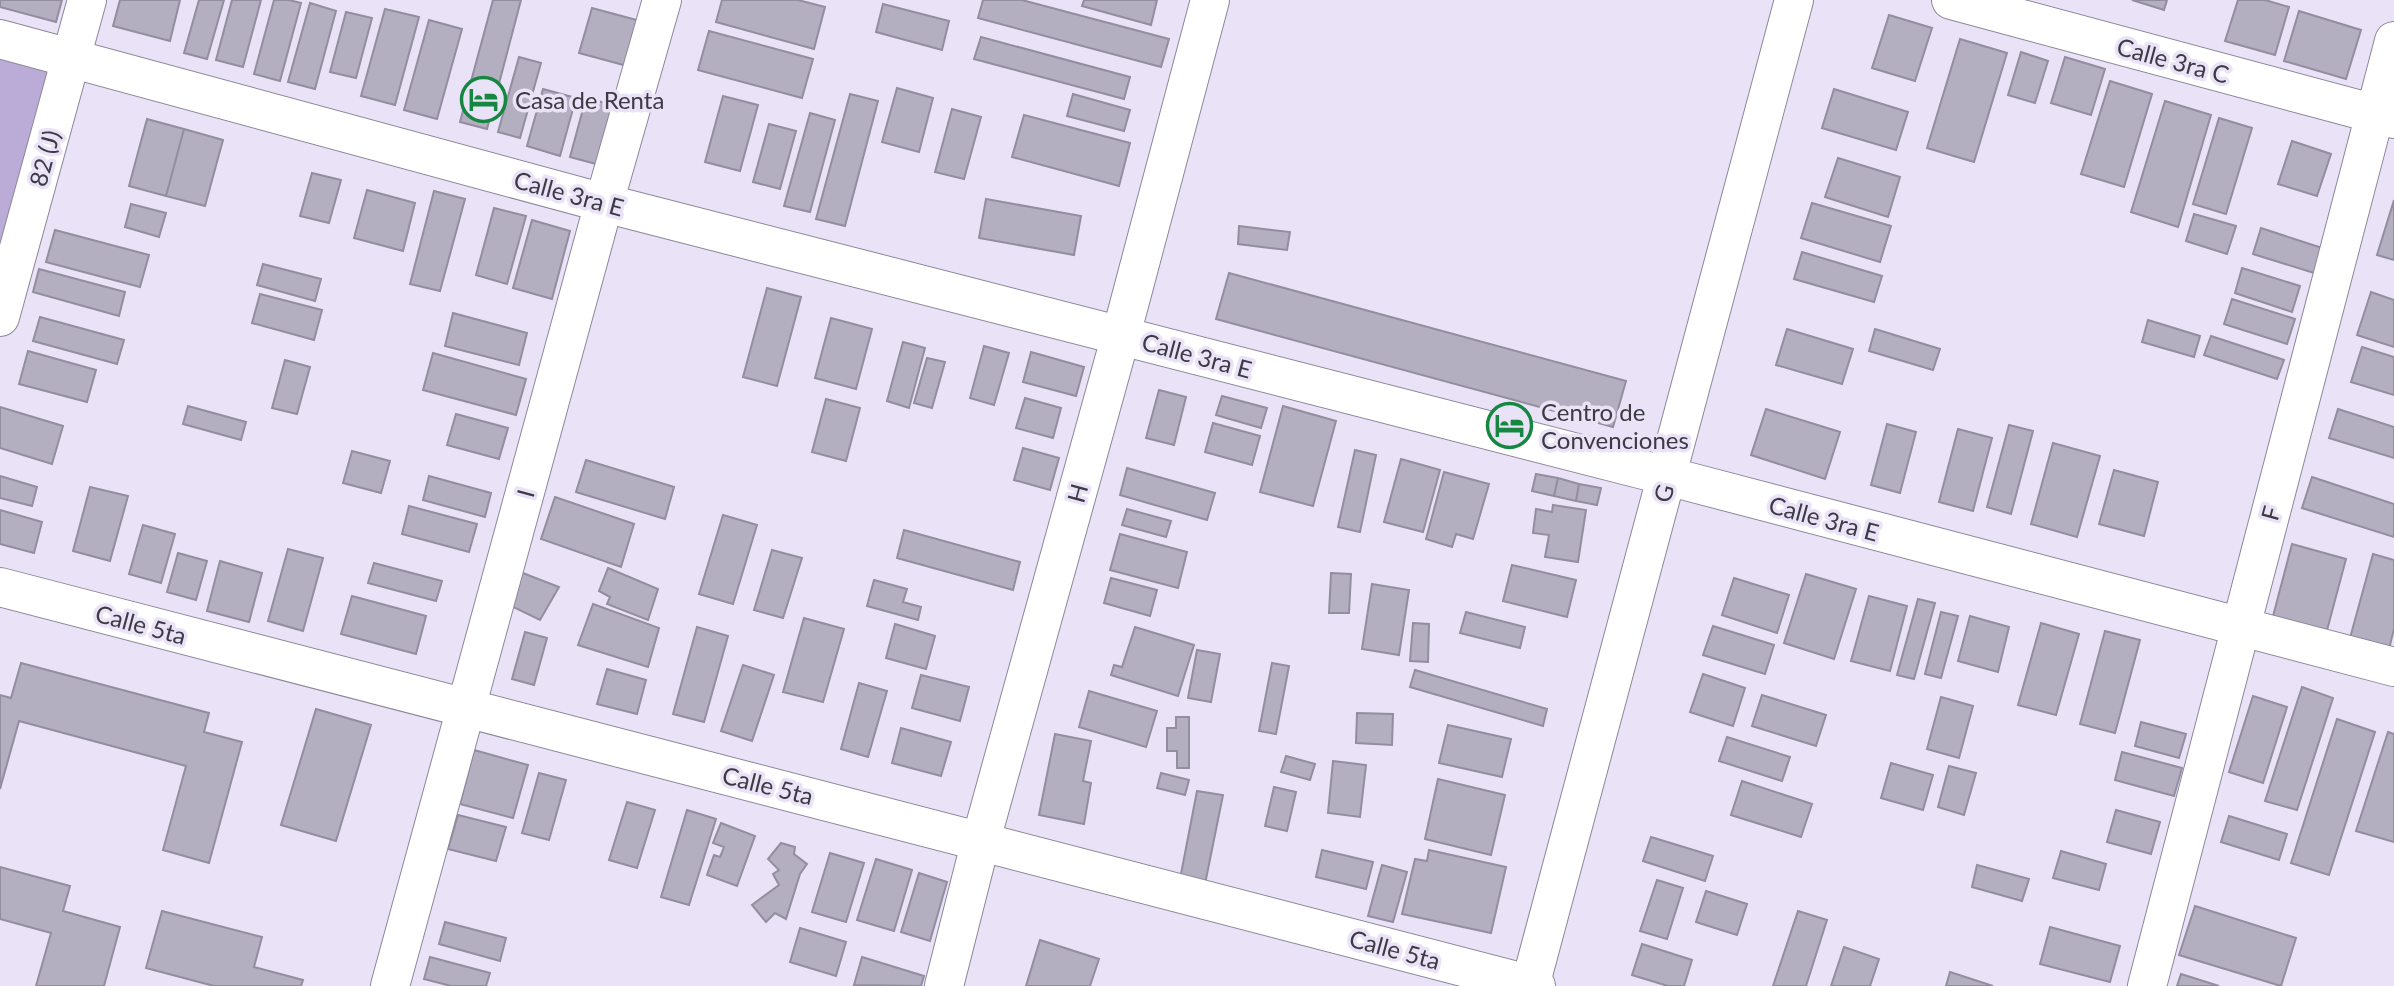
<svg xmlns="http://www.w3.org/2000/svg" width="2394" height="986" font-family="Lato,sans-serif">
<rect width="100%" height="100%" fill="#eae3f8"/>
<path fill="#baabd7" d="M0,56L49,69L4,245L0,244Z"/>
<path fill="#b4aec1" stroke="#928d9f" stroke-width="2" d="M0,0H62L56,22L0,7Z
M120,0H180L170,41L113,26Z
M199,0H224L207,59L184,53Z
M232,0H261L243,67L216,60Z
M274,0H289L301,3L280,81L254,74Z
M493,0H521L487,129L460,122Z
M722,0H798L825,7L814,49L716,22Z
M983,0H1022L1169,39L1161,67L978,18Z
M1084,0H1157L1151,25L1082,6Z
M2132,0H2167L2164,10Z
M2238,0H2265L2289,7L2275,55L2225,41Z
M310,3L336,11L315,89L288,82Z
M883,4L949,21L942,50L876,32Z
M592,8L644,22L631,67L579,53Z
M385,9L419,17L395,105L361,96Z
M2299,11L2361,30L2346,79L2284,61Z
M346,12L372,18L356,78L330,72Z
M1889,15L1932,28L1915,81L1872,68Z
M429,20L462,29L437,119L404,110Z
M709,31L813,59L802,98L698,70Z
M981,37L1130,77L1124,99L974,59Z
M1960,39L2007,53L1974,162L1927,148Z
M2021,52L2048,61L2035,103L2008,95Z
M519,57L541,63L520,138L498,132Z
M2065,57L2105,69L2091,115L2051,103Z
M2110,81L2152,94L2124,187L2081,174Z
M897,88L933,98L919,152L882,142Z
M543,89L576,98L560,156L527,146Z
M1834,89L1908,112L1896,150L1822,128Z
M850,94L878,101L845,226L816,219Z
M1073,94L1130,110L1124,131L1067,116Z
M723,96L758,105L740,171L705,162Z
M586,98L613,105L596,164L570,157Z
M2165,101L2211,115L2178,227L2131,212Z
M952,109L981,117L964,179L935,172Z
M810,113L835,120L810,212L784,206Z
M1024,115L1130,143L1119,186L1012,157Z
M2219,118L2252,128L2226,214L2193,204Z
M147,119L184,129L166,196L129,186Z
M769,124L796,131L780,189L753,182Z
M184,129L223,140L205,206L166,196Z
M2292,141L2331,154L2317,196L2278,184Z
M1838,158L1900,177L1888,217L1825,197Z
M312,173L341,180L329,223L300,216Z
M367,190L415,203L403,251L354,238Z
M434,191L465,199L440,291L410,284Z
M986,199L1081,216L1074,255L979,238Z
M2394,200V260L2377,255Z
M1812,203L1891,226L1880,262L1801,238Z
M131,204L166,213L159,237L125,227Z
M494,208L526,216L507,284L476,275Z
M2194,214L2236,226L2227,254L2186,241Z
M532,220L570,231L552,299L513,288Z
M1239,226L1290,232L1287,250L1238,244Z
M2261,228L2322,248L2314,273L2253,254Z
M55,230L149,255L140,287L46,262Z
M1802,252L1882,276L1874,302L1794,279Z
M263,264L321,279L315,301L257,285Z
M2242,268L2300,286L2292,312L2235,293Z
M39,269L125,292L119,316L33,292Z
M1229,273L1626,381L1613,427L1216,319Z
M767,288L801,297L777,386L743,377Z
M2371,292L2394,300V347L2357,335Z
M260,294L322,310L314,340L252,323Z
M2232,299L2295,319L2287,344L2224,324Z
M453,313L527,333L519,365L445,346Z
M40,317L124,340L117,364L33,341Z
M831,318L872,329L856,389L815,378Z
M2148,320L2200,336L2194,357L2142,342Z
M1787,329L1853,349L1842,384L1776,365Z
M1875,329L1940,349L1933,370L1869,351Z
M2211,336L2284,360L2277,379L2204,355Z
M903,342L925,348L909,408L887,401Z
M984,346L1009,353L994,405L970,398Z
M2362,347L2394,357V395L2351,382Z
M28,351L96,370L87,402L19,384Z
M1031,352L1084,367L1076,396L1023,382Z
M433,353L526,379L516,415L423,390Z
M927,358L945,362L932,408L914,403Z
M285,360L310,367L297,414L272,408Z
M1159,390L1186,397L1174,445L1146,438Z
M1222,396L1267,408L1261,428L1216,415Z
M1025,398L1061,408L1053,438L1016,428Z
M826,399L860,408L846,461L812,452Z
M188,406L246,422L241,440L183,424Z
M1283,406L1336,421L1313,506L1260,492Z
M0,407L63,426L52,464L0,448Z
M1766,409L1840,432L1825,479L1751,455Z
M2338,409L2394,427V458L2329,438Z
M456,414L508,428L499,459L447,445Z
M1213,423L1260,436L1252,465L1205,452Z
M1887,424L1916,432L1900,493L1871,485Z
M2009,425L2033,431L2011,514L1987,507Z
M1958,429L1992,438L1973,511L1939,502Z
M2053,443L2100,456L2077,537L2031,524Z
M1023,448L1059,458L1050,490L1014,480Z
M1355,450L1376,455L1360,532L1338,527Z
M352,451L390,461L381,493L343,483Z
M1401,459L1440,470L1423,532L1384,522Z
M586,460L674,487L665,519L576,492Z
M1127,468L1215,493L1207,520L1120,495Z
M2114,470L2158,482L2144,536L2099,524Z
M1444,472L1489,484L1473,539L1456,534L1452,547L1426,539Z
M1536,474L1558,478L1554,496L1532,491Z
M0,476L37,487L32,506L0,498Z
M429,476L491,493L485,517L423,500Z
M2312,477L2394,504V537L2302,508Z
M1558,478L1579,484L1576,501L1554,496Z
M1579,484L1601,488L1597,505L1576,501Z
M90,487L128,496L110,561L73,551Z
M555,497L634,524L621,567L541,539Z
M1553,505L1586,510L1578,562L1545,557L1549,535L1533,533L1536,509L1552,512Z
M409,506L477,524L469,552L402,534Z
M1127,509L1171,521L1166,537L1122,525Z
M0,510L42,522L34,553L0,544Z
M723,515L757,525L733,604L699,594Z
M143,525L175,534L161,583L129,574Z
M904,530L1020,562L1013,590L897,558Z
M1120,534L1187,552L1178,588L1110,570Z
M2292,544L2346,559L2326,634L2272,620Z
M288,549L323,558L303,631L268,621Z
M772,550L802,558L783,618L754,610Z
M178,553L207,561L196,600L167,592Z
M2373,554L2394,560V629L2389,649L2350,638Z
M220,561L262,573L249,622L207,611Z
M374,563L442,581L436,601L368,583Z
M1512,565L1576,580L1567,617L1503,601Z
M608,568L658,589L648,620L607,604L610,597L599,591Z
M515,570L559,587L540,620L499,600Z
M1331,573L1351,574L1349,613H1329Z
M1806,574L1856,589L1834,659L1784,643Z
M1111,578L1157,590L1150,616L1104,603Z
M1734,578L1789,595L1777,633L1722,615Z
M874,580L907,589L903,602L921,607L918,620L867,606Z
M1372,584L1409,590L1399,655L1362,649Z
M352,596L426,616L416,654L341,634Z
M1869,596L1907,606L1890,671L1851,661Z
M1918,599L1935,603L1914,679L1897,675Z
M593,604L659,628L648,667L578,645Z
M1466,612L1525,627L1520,648L1460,633Z
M1941,612L1958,616L1941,678L1925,674Z
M1970,616L2009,627L1998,672L1958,661Z
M804,618L844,629L823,702L783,692Z
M1413,623L1429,624L1428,662L1410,661Z
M2041,623L2079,634L2056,715L2018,705Z
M895,624L935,636L926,669L886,658Z
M1713,626L1774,645L1765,674L1703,655Z
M697,627L728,636L704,722L673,714Z
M1135,627L1194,645L1178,696L1111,675L1114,665L1122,667Z
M2105,631L2140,640L2115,733L2080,724Z
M525,632L547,638L534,685L512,679Z
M1197,650L1220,654L1211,702L1188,698Z
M21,663L209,713L204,732L242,742L209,863L163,850L186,766L19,721L0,789V695L11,698Z
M1272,663L1289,666L1276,734L1259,731Z
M743,665L774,675L752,741L721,731Z
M607,669L646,680L637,714L597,704Z
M1415,670L1547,709L1543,726L1410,687Z
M1703,674L1745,688L1733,726L1690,712Z
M921,675L969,687L960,721L912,708Z
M859,683L887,691L868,757L841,749Z
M2302,687L2333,698L2297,810L2265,801Z
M1089,691L1157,711L1146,747L1079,727Z
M1762,695L1826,715L1816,746L1752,726Z
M2253,696L2287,707L2263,783L2229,772Z
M1941,697L1973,706L1959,758L1927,749Z
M316,709L371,725L336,841L281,825Z
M1357,713L1393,714L1392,745L1356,743Z
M1176,717H1189V768H1177V751H1167V728H1176Z
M2337,719L2375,732L2329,875L2291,863Z
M2141,722L2186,734L2179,758L2135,746Z
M1448,725L1511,739L1502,777L1439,763Z
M901,728L951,742L941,776L892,763Z
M2388,732L2394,734V842L2356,831Z
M1055,734L1091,741L1083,781L1091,783L1084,824L1039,815Z
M1727,737L1790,757L1782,781L1719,761Z
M474,750L528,765L513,818L460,804Z
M2122,752L2182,768L2174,796L2115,780Z
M1286,756L1315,764L1310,780L1281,772Z
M1333,761L1366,765L1360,817L1328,813Z
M1891,763L1933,775L1923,810L1881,798Z
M1949,766L1976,773L1964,815L1938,807Z
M539,773L566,780L549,840L522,833Z
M1161,773L1189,780L1185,795L1157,788Z
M1438,779L1505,795L1491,855L1425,839Z
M1742,781L1812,804L1801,837L1731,815Z
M1274,787L1296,792L1287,831L1265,826Z
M1197,791L1223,795L1205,884L1180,879Z
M627,802L655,810L637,868L609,860Z
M687,810L716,819L689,905L661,897Z
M2116,810L2160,822L2151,854L2107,842Z
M458,815L506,827L496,861L448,849Z
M2229,816L2287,834L2279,860L2221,842Z
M721,823L755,836L737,886L707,875L714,855L720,857L724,847L713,843Z
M1651,837L1713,856L1705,881L1643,861Z
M781,843L795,847L794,854L807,864L800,874L786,919L775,913L766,922L752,905L779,885L773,874L779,870L768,859Z
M1322,850L1373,862L1366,889L1316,877Z
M1429,850L1506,867L1491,933L1402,914L1415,859L1427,861Z
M2061,851L2106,864L2099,890L2053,878Z
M830,853L864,863L846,922L812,912Z
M876,859L912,870L894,931L857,920Z
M1382,865L1407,872L1393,922L1368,916Z
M1977,865L2029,879L2022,901L1972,887Z
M0,867L70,886L63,911L120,927L104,986H36L51,933L0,919Z
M919,873L947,882L930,941L901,932Z
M1657,880L1683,888L1667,939L1640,931Z
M1706,891L1747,904L1737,935L1696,922Z
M2195,906L2296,938L2281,986L2179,955Z
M162,911L262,937L254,967L303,980L301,986H214L146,968Z
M1798,911L1827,920L1806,986H1773Z
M445,922L506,938L500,961L439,944Z
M2050,927L2120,946L2110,982L2040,964Z
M800,928L846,942L836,976L790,962Z
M1040,940L1099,959L1090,986H1026Z
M1642,944L1692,960L1684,986H1668L1632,975Z
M1844,947L1879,959L1870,986H1831Z
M430,957L490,973L486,986H451L424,979Z
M862,957L924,976L921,986L854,985Z
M1950,972L1993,986H1946Z
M2181,974L2219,986H2177Z"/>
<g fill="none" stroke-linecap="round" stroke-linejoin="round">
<defs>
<path id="minor" d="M1951,0L2394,119
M0,39L604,203L1667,476L2394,667
M0,317L87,0
M0,587L1536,986
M390,986L604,203L662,0
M944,986L981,840L1121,335L1210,0
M1530,986L1794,0
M2147,986L2394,41"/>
</defs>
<use href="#minor" stroke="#8c8799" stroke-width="40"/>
<use href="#minor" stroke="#fff" stroke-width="38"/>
</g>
<defs>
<symbol id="hotel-ring" viewBox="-11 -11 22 22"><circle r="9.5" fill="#eae3f8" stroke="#158740" stroke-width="1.5"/><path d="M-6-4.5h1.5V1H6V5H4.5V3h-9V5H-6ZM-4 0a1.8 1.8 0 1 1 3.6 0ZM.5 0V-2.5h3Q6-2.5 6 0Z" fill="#158740"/></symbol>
</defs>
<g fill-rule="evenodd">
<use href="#hotel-ring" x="458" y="74" width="51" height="51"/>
<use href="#hotel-ring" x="1484" y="400" width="51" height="51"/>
</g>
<g text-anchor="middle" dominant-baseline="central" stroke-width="7" stroke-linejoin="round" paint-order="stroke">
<g font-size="24" fill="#3c3a42" stroke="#eae3f8">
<text transform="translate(2173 60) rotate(15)">Calle 3ra C</text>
<text transform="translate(44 158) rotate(-75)">82 (J)</text>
<text transform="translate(569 193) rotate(15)">Calle 3ra E</text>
<text transform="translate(1197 355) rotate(15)">Calle 3ra E</text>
<text transform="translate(525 493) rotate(-75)">I</text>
<text transform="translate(1077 493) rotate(-75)">H</text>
<text transform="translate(1663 493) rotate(-75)">G</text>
<text transform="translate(2270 513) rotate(-75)">F</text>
<text transform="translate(1824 518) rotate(15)">Calle 3ra E</text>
<text transform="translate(141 624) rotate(15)">Calle 5ta</text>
<text transform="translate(768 785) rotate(14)">Calle 5ta</text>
<text transform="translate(1395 949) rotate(15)">Calle 5ta</text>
</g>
<g font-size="24" fill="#3c3a42" stroke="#eae3f8" text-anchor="start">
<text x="515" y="99">Casa de Renta</text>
<text x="1541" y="411">Centro de<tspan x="1541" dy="28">Convenciones</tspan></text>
</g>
</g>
</svg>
